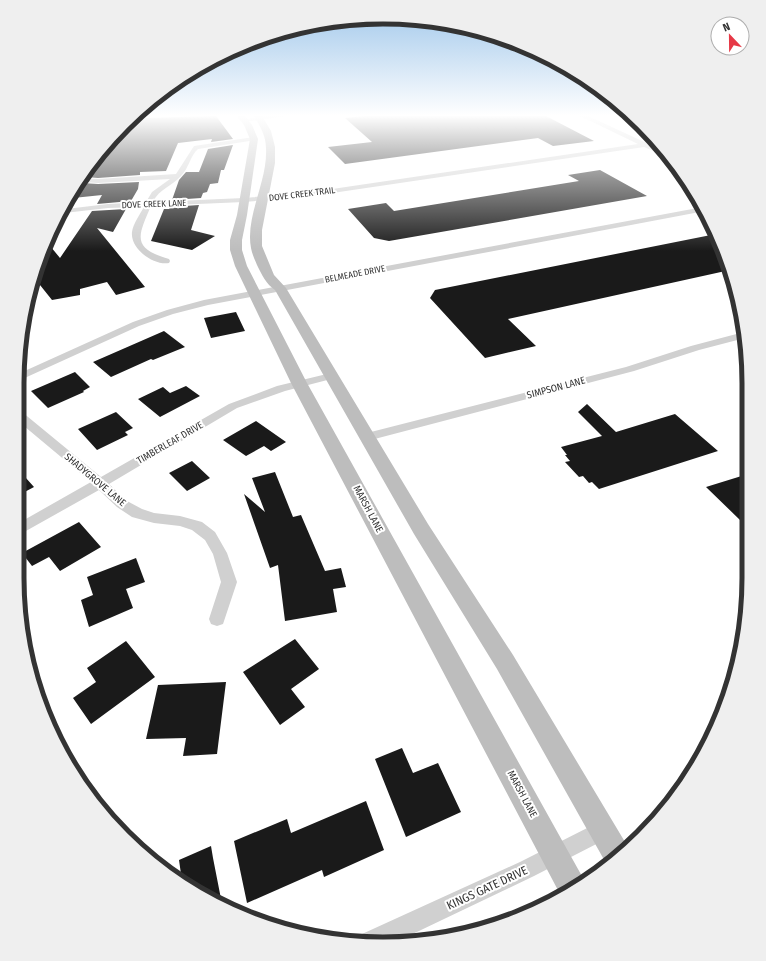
<svg xmlns="http://www.w3.org/2000/svg" width="766" height="961" font-family="'Fira Sans Condensed',sans-serif">
<rect width="100%" height="100%" fill="#fff"/>
<path fill="#1a1a1a" d="M135,116H146V118L216,116L233,139L211,142L212,139L178,143L166,171L140,172V175L98,178L86,177L108,142L118,132L130,130L131,119Z
M365,116H546L594,141L553,146L538,138L345,164L328,147L372,142L345,118Z
M233,145L224,170H221L218,183L210,184L207,192L203,193L201,198L172,200L179,180L186,172H199L208,149Z
M600,170L647,196L389,241L374,238L348,209L386,203L394,211L579,181L568,175Z
M139,182L138,189L131,201L97,204L102,195L73,198L82,183L98,184Z
M199,205L191,230L215,236L192,250L151,241L164,209H169L170,207Z
M126,209L113,232L97,228L145,287L116,295L107,282L80,289V295L52,300L36,280L46,241L60,258L92,211Z
M716,234L730,270L508,319L536,346L485,358L430,298L435,290Z
M236,312L245,331L211,338L204,318Z
M164,331L185,347L153,360L151,359L111,377L93,362Z
M75,372L90,387L83,391L84,392L48,408L31,391Z
M186,386L200,396L160,417L138,399L163,387L170,393Z
M587,404L616,432L675,414L718,451L599,489L592,482L589,483L583,476L579,477L565,462L570,461L565,455H567L561,447L602,436L578,412Z
M116,412L133,428L125,432L128,435L97,450L78,429Z
M256,421L286,442L271,451L264,446L246,456L223,440Z
M192,461L210,478L187,491L169,473Z
M17,468L34,487L17,496Z
M275,472L293,517L301,515L325,571L341,568L346,587L333,589L337,612L285,621L278,565L270,568L244,494L265,512L252,478Z
M748,474V517L740,520L706,487Z
M79,522L101,547L60,571L49,557L32,566L22,553Z
M136,558L145,582L126,589L133,608L89,627L81,600L93,595L87,577Z
M295,639L319,669L291,689L305,707L280,725L243,672Z
M126,641L155,677L91,724L73,698L96,682L87,668Z
M226,682L217,754L183,756L186,738L146,739L158,685Z
M402,748L413,773L438,763L461,812L406,837L375,759Z
M366,801L384,850L324,877L322,870L247,903L234,841L287,819L291,833Z
M211,846L213,858L222,904L200,895L182,881L179,860Z"/>
<g fill="none" stroke-linecap="round" stroke-linejoin="round">
<path fill="#d0d0d0" fill-rule="evenodd" d="M264,116H285L245,122L242,120Z
M580,116H588L666,152L672,159L644,147L312,196L244,202L151,206C138,236 131,248 169,259L170,261L169,263C154,266 130,249 132,232C133,224 140,214 144,207L108,208L64,213L66,209L108,204L146,202L152,192L170,179L98,183L83,182L85,178L98,179L176,174L194,146L254,137L257,139L256,140L198,149C190,156 189,168 181,176C172,186 159,189 153,202L244,198L312,192L638,144Z
M703,207L705,211L208,305L173,314L139,326L18,381V374L133,322L167,310L204,300Z
M744,332L745,338L699,350L634,371L367,441L363,440L361,437L363,434L367,433L626,367L691,346Z
M331,373L335,374L336,376L335,378L285,391L237,408L109,484L127,501L142,509L154,513L180,516L202,522L215,532L227,553L237,582L223,624L217,626L211,624L209,619L221,582L213,554L205,540L192,530L180,526L154,523L132,517L117,507L99,490L17,536V524L91,482L18,421V411L22,412L101,477L229,404L277,386Z
M603,820L610,823L613,830L610,837L534,876L398,941L359,943L362,934L520,862Z"/>
<path fill="#bdbdbd" fill-rule="evenodd" d="M237,116H245L252,125L258,139L247,215L242,240V250L247,266L307,383L583,878L584,880L561,896L291,383L235,266L230,250V240L237,215L250,139L244,125Z
M254,116H262L271,131L275,147V163L262,230V246L274,275L286,288L428,524L513,655L628,847L629,848L607,865L497,669L414,534L275,290C266,284 262,275 257,265C255,260 252,254 251,248C245,216 268,181 266,148C266,136 260,126 254,116Z"/>
</g>
<linearGradient id="sky" x2="0" y2="1"><stop stop-color="#9ec6ea"/><stop offset="0.46" stop-color="#fff"/><stop offset="1" stop-color="#fff" stop-opacity="0"/></linearGradient>
<rect width="766" height="251" fill="url(#sky)"/>
<g text-anchor="middle" dominant-baseline="central" stroke-width="4" stroke-linejoin="round" paint-order="stroke">
<g font-size="9" fill="#333" stroke="#fff">
<text transform="translate(302 194) rotate(-7)">DOVE CREEK TRAIL</text>
<text transform="translate(154 204) rotate(-2)">DOVE CREEK LANE</text>
<text transform="translate(355 274) rotate(-11)">BELMEADE DRIVE</text>
</g>
<g font-size="10" fill="#333" stroke="#fff">
<text transform="translate(556 388) rotate(-15)">SIMPSON LANE</text>
<text transform="translate(170 443) rotate(-30)">TIMBERLEAF DRIVE</text>
<text transform="translate(95 480) rotate(40)">SHADYGROVE LANE</text>
<text transform="translate(368 509) rotate(62)">MARSH LANE</text>
<text transform="translate(522 794) rotate(62)">MARSH LANE</text>
</g>
<g font-size="12" fill="#333" stroke="#fff">
<text transform="translate(487 888) rotate(-25)">KINGS GATE DRIVE</text>
</g>
</g>
<path d="M0 0H766V961H0ZM383 24H383A359 359 0 0 1 742 383V578A359 359 0 0 1 383 937H383A359 359 0 0 1 24 578V383A359 359 0 0 1 383 24Z" fill="#efefef" fill-rule="evenodd"/>
<path fill="none" stroke="#333" stroke-width="5" d="M383 24H383A359 359 0 0 1 742 383V578A359 359 0 0 1 383 937H383A359 359 0 0 1 24 578V383A359 359 0 0 1 383 24Z"/>
<g transform="translate(730 36) rotate(338)"><circle r="19" fill="#ffffff" stroke="#adadad"/>
<path d="M0-3L7 15L0 10L-7 15Z" fill="#e63946"/>
<text y="-6" font-size="11" font-weight="bold" text-anchor="middle" fill="#333333">N</text>
</g>
</svg>
